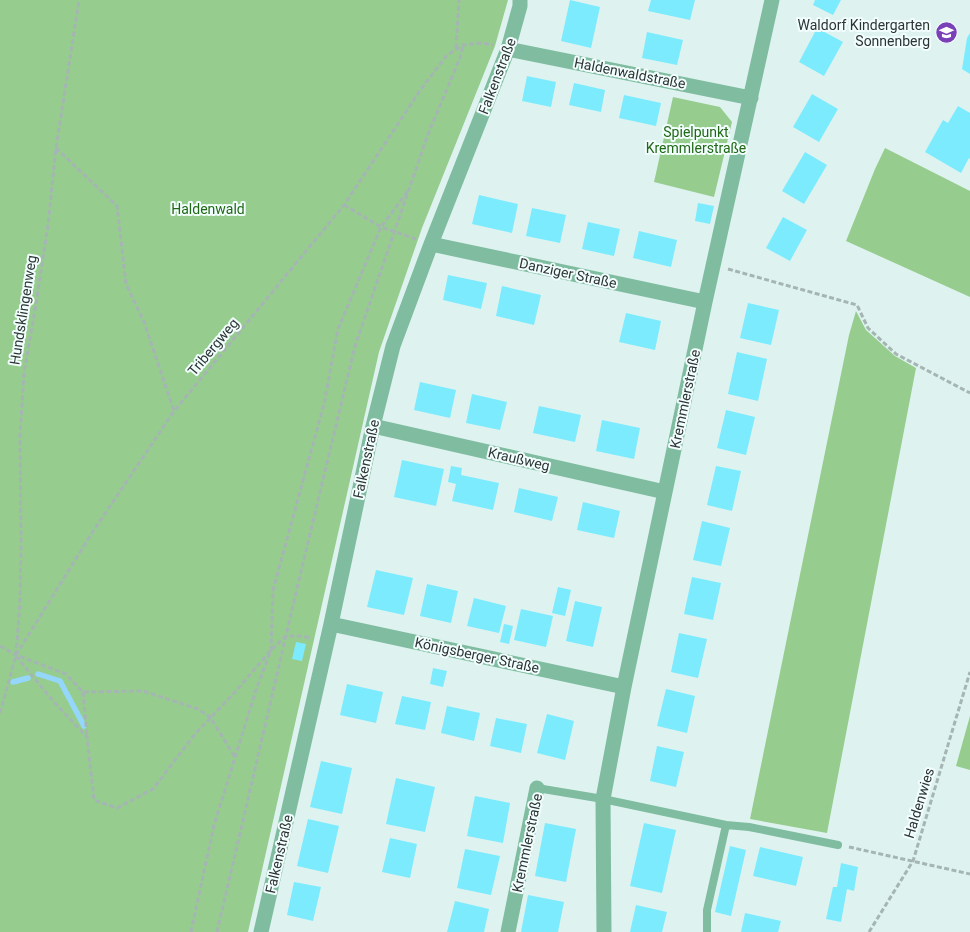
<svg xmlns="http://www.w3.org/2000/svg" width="970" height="932" font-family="Roboto,sans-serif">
<rect width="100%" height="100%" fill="#def3f0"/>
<path fill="#96cd8e" d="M0,0H508L495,46L422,228L379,352L248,932H0Z
M673,97L720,107L732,122L714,197L654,182Z
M885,148L970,191V297L846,241L875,169Z
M856,311L866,330L895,356L916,368L827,833L750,819L849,335Z
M970,716V770L956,766Z"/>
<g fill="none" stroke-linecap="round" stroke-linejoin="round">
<path stroke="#94d7fb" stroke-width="5.5" d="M38,674L60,681L84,726
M13,682L28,678"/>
</g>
<path fill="#7cebfe" d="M570,0L600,7L591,48L561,41Z
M651,0H695L690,20L648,11Z
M815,0H841L833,15L813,5Z
M817,28L843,42L824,76L799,62Z
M647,32L683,40L677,65L642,58Z
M970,33V74L962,69L967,38Z
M527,76L556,82L551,107L522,101Z
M574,83L605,90L601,112L569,105Z
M812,94L838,109L819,142L793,127Z
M624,95L661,103L656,126L619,118Z
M958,106L970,113V159L969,158L961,173L925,152L943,120L948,123Z
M805,152L827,165L804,204L782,191Z
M479,195L518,204L512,233L472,224Z
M698,203L714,206L710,224L695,221Z
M532,208L566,215L560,243L526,236Z
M783,217L807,230L790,261L766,248Z
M588,222L620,229L614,256L582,249Z
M639,231L677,240L671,267L633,258Z
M448,275L487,283L481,309L443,300Z
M502,286L541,295L534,325L496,316Z
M748,303L779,310L771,345L740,338Z
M626,313L661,321L655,350L619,342Z
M737,352L767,359L758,401L728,394Z
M420,382L456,390L450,418L414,410Z
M472,394L507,402L500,430L466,423Z
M539,406L581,415L575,442L533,433Z
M726,410L755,417L746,455L717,448Z
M602,420L640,428L634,459L596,451Z
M402,460L444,469L436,506L394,497Z
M451,466L462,468L461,475L499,483L493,510L452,501L456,484L448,482Z
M716,466L741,471L732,511L707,505Z
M519,488L558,497L552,521L514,512Z
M583,502L620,511L614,538L577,530Z
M702,521L730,528L721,566L693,560Z
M376,570L413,578L404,615L367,607Z
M692,577L721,583L713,620L684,614Z
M427,584L458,591L451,623L420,616Z
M558,587L571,590L565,616L552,613Z
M474,598L506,606L499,633L467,626Z
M575,601L602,607L593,647L566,641Z
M521,609L553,616L546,647L514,640Z
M504,624L513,626L509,644L500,642Z
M679,633L707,639L698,678L671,672Z
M296,642L306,644L302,661L292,659Z
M433,668L447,671L443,687L430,684Z
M347,684L383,692L376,723L340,715Z
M666,689L695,696L687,733L657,726Z
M402,696L431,702L425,730L395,724Z
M447,706L480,713L474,741L441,733Z
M547,714L574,721L565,760L537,753Z
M496,718L527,724L521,753L490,746Z
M657,746L684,752L676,787L650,781Z
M321,761L352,768L342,814L310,807Z
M396,778L435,787L425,832L386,824Z
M475,796L510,803L503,843L467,836Z
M308,819L339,826L328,873L297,866Z
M545,823L576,829L566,882L535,876Z
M644,823L676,830L662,893L630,886Z
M390,838L417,844L410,878L382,872Z
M730,846L746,850L731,916L715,912Z
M760,847L803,857L796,886L753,876Z
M465,849L500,856L491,895L457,888Z
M841,863L858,867L854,891L847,889L841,922L826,919L833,887H837Z
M294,882L321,887L313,921L287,915Z
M528,895L564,902L558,932H521Z
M455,901L489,909L484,932H447Z
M636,905L667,912L662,932H630Z
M745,913L781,921L778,932H741Z"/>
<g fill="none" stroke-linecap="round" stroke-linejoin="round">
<path stroke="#a5b5b3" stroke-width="3" stroke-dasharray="5 2.5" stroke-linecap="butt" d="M456,48L459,0
M56,148L117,206L126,284L144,322L174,411
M344,205L381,227L416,239
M728,269L857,305L868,328L896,354L970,393
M0,646L16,655L66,674L83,692L143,691L198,709L210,717L235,757
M16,655L20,602L21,543L20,435L24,373L36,304L48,225L56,148L79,0
M16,656L53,701L87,737L94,800L117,808L153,789L195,734L236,691L271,650L286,636H298L312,638
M83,692L87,736
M0,713L16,655L90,536L174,411L213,364L255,313L344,205L421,89L447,55L463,45L481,43L493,45
M849,847L970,874
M191,932L214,825L256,690L271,650L273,590L324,404L338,329L381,227L408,191
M217,932L298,584L355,346L428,134L460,58L463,45
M869,932L913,861L970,672"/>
<path stroke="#7fbca0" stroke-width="8" d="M537,788L603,799L726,825L707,910V932
M726,825L749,827L838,845"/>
<path stroke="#7fbca0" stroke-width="15" d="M508,49L751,98
M431,244L705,302
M373,426L665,492
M331,624L624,687
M261,932L331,624L373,426L393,346L431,244L508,49L520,6V0
M508,932L537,788
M604,932L603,799L624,687L705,302L772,0"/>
</g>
<defs>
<symbol id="school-disc" viewBox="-11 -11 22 22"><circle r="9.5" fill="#7940b7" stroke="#f2fefd"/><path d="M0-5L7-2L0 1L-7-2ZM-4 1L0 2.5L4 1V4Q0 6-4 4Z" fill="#fff"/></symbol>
</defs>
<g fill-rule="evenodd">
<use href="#school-disc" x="934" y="20" width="25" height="25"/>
</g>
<g text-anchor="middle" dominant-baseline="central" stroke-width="4" stroke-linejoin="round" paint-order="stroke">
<g font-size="14" fill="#2d3534" stroke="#f2fefd" text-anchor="end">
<text x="930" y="25">Waldorf Kindergarten<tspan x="930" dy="16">Sonnenberg</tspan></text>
</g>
<g font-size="14" fill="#2d3534" stroke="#f2fefd">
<text transform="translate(630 73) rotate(11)">Haldenwaldstraße</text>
<text transform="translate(497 76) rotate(-69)">Falkenstraße</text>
<text transform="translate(568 273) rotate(12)">Danziger Straße</text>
<text transform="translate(23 310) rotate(-81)">Hundsklingenweg</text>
<text transform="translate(213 347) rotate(-50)">Tribergweg</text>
<text transform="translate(685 399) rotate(-78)">Kremmlerstraße</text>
<text transform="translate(366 459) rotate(-78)">Falkenstraße</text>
<text transform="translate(519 459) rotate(13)">Kraußweg</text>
<text transform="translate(477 655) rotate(12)">Königsberger Straße</text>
<text transform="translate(919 803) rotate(-73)">Haldenwies</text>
<text transform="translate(527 843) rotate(-78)">Kremmlerstraße</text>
<text transform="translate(279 854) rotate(-77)">Falkenstraße</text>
</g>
<g font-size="14" fill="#206815" stroke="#f2fefd">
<text x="696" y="132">Spielpunkt<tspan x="696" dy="16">Kremmlerstraße</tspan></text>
<text x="208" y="209">Haldenwald</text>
</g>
</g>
</svg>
